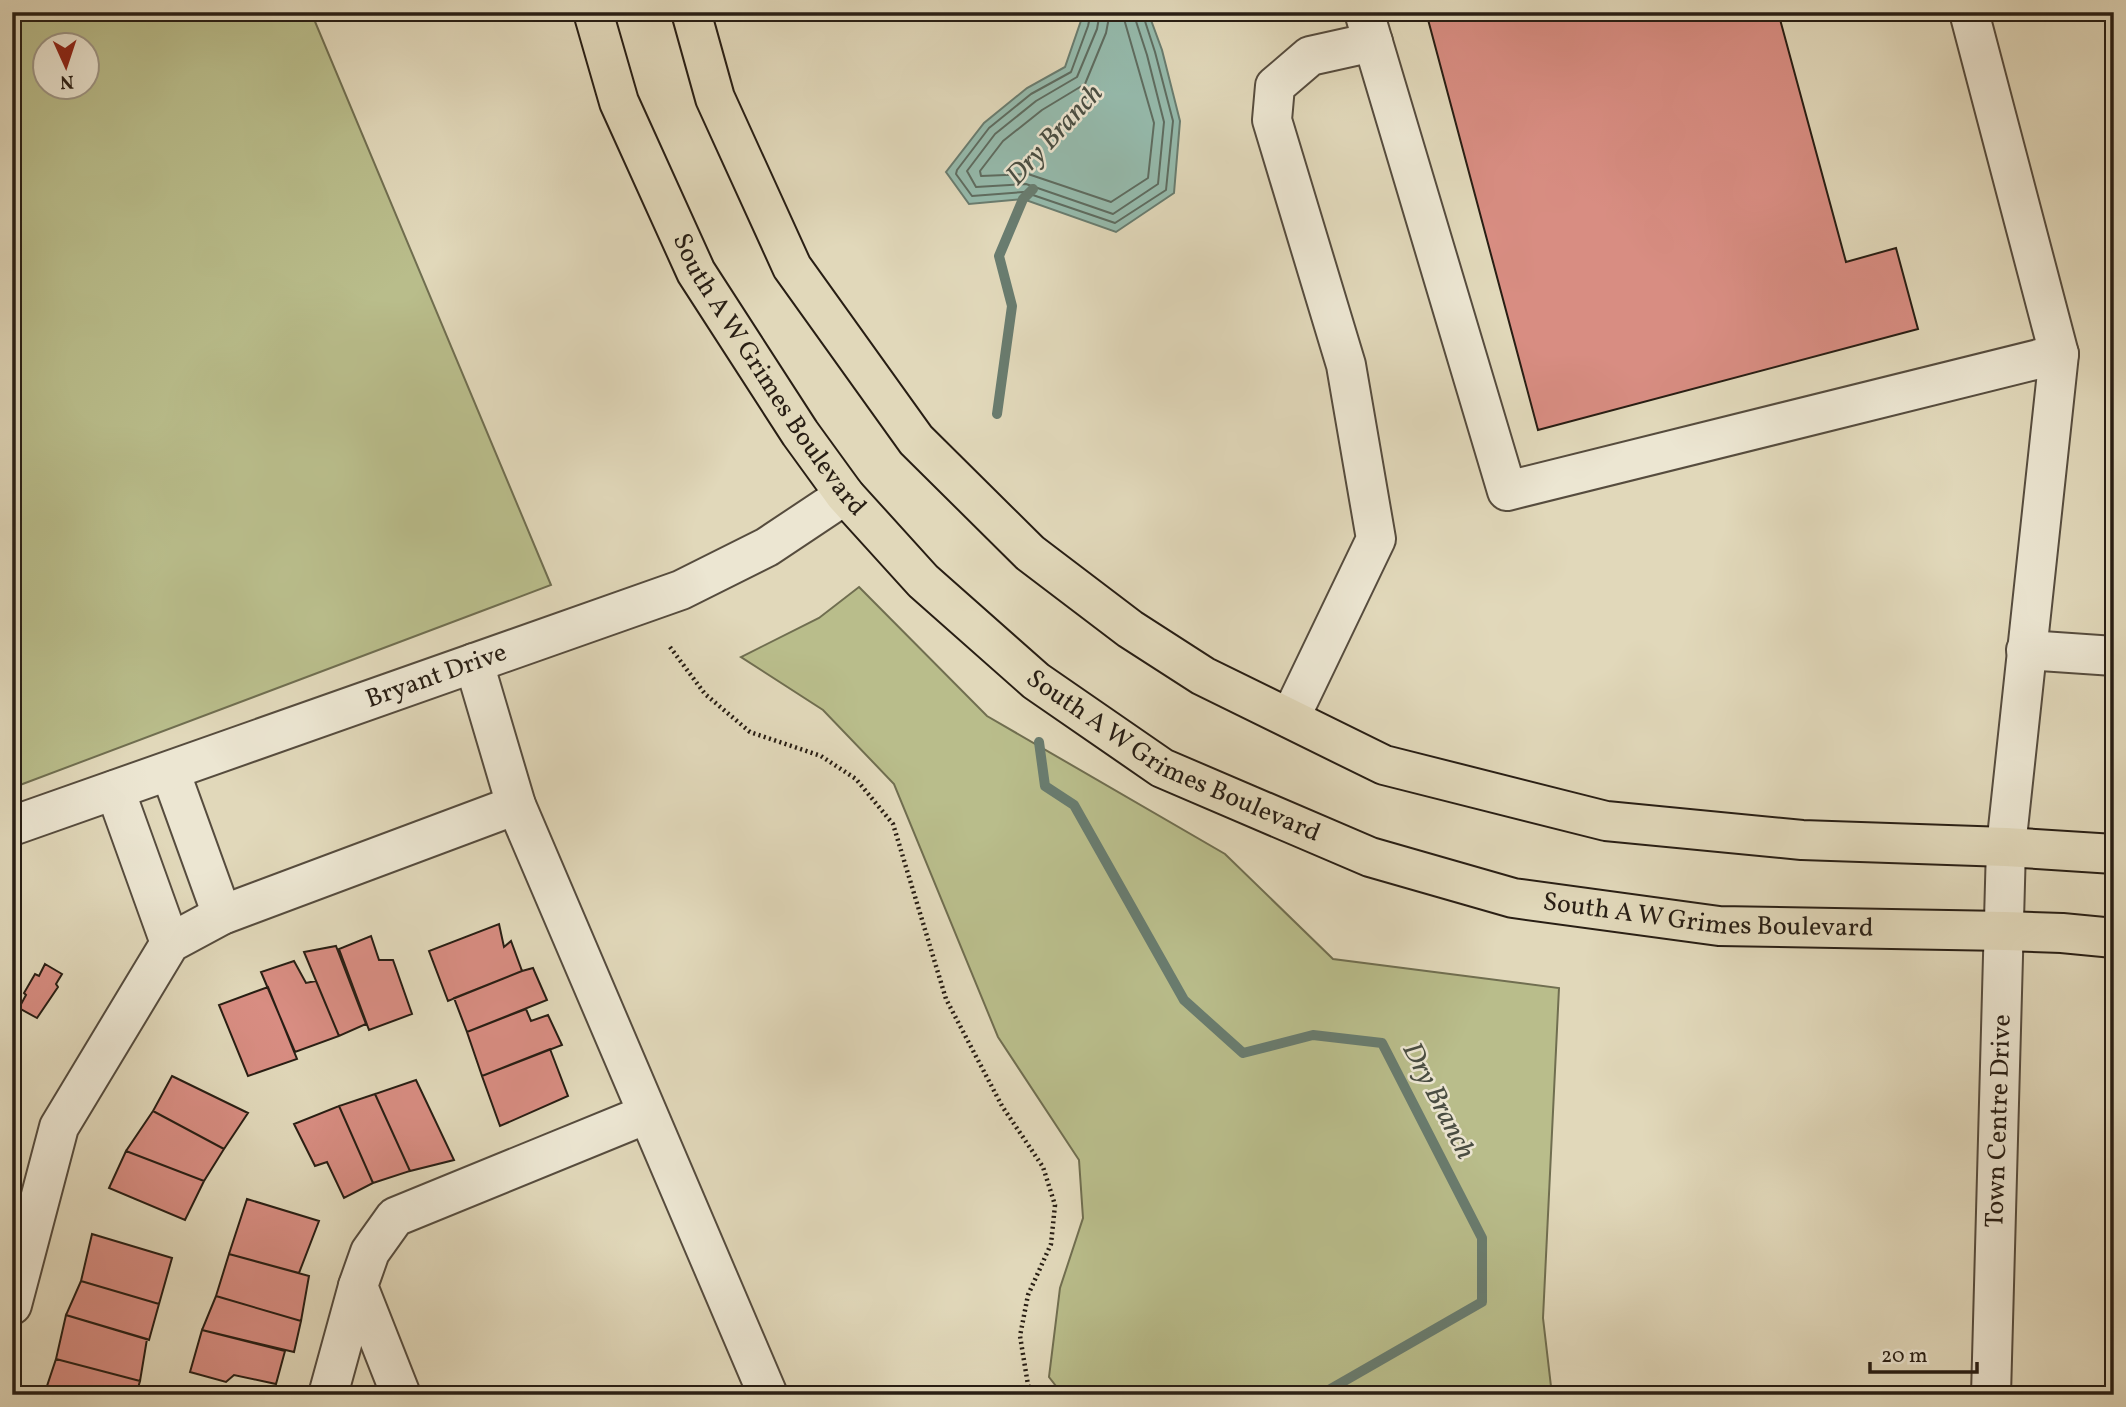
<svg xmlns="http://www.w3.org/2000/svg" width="2126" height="1407" font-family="Vollkorn,serif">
<rect width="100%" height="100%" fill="#e1d8ba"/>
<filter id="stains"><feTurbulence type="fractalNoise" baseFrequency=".00286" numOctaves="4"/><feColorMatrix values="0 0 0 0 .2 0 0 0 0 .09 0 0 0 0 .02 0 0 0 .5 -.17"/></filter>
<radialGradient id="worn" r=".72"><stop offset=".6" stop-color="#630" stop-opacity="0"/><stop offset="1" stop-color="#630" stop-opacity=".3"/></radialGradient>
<path fill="#b9bd8b" stroke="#706e50" stroke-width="2" fill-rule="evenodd" d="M12,12H311L551,585L12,788ZM46,46H88V88H46Z
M859,587L987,716L1225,854L1333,959L1559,988L1543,1318L1552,1395H1063L1049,1377L1060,1288L1083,1218L1079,1160L998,1037L894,784L823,710L741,657L819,618Z"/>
<path fill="#95baac" stroke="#697c6f" stroke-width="2" d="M1084,12H1148L1162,50L1180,121L1174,193L1116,232L1023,199L969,204L946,172L984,123L1027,88L1065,67Z"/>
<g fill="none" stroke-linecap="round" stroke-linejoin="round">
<path stroke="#5e6c60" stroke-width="2" d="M1091,12L1088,26L1071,72L1031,94L989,128L957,170L956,174L972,196L1024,192L1115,223L1166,190L1173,121L1155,52L1142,12
M1100,12L1097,29L1077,77L1036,101L995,134L967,171L976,187L1026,184L1113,214L1158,184L1164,122L1147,55L1133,12
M1110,12L1106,33L1085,84L1042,110L1003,141L980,171L981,176L1028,174L1111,202L1148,178L1154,123L1122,12"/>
<path stroke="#697c6f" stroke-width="10" d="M997,414L1012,306L999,256L1023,199L1033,189
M1039,742L1045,786L1074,805L1184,1000L1243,1053L1313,1035L1382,1043L1482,1238V1302L1320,1395"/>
</g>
<path fill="#d88d82" stroke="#281e14" stroke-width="2" d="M1426,12H1778L1846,262L1896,248L1918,329L1538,430Z
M499,924L504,947L511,941L522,971L448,1001L429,951Z
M371,936L379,960H393L412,1014L369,1030L339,949Z
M336,946L366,1024L339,1036L304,952Z
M294,961L306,983L316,981L339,1036L295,1052L261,972Z
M45,964L62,974L56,984L58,987L37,1018L19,1008L26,995L24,993L35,974L39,976Z
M533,968L547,1000L467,1032L454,998L522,971Z
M268,987L297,1059L248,1076L219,1005Z
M526,1009L531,1021L548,1015L562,1045L482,1076L467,1032Z
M550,1049L568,1096L500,1126L482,1076Z
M172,1076L248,1113L224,1149L153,1111Z
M416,1080L454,1160L410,1171L375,1094Z
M375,1094L410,1171L373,1183L339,1106Z
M339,1106L373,1183L344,1198L327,1162L315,1166L294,1124Z
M153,1111L224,1149L204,1181L126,1151Z
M126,1151L204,1181L185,1220L109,1188Z
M247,1199L319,1221L299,1273L229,1254Z
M92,1234L172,1258L159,1304L81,1281Z
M229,1254L309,1276L301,1321L216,1296Z
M81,1281L159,1304L149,1340L66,1315Z
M216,1296L301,1321L294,1352L202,1330Z
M66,1315L147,1339L140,1381L56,1359Z
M202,1330L285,1351L276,1384L234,1375L226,1382L190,1372Z
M56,1359L140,1381L136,1395H44Z"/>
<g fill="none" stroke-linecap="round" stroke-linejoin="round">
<defs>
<g id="minor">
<path d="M1364,12L1507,491L2059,354L2006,847L1991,1395"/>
<path d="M1969,12L2059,354"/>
<path d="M2026,650L2114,656"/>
<path d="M474,663L516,805L768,1395"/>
<path d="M1290,718L1376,539L1346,365L1272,120L1275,86L1310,56L1373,42"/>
<path d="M170,771L222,915"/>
<path d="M115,790L170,943"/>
<path id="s1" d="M12,826L681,590L767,547L845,495"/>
<path d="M12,1305L59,1127L170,943L222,915L516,805"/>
<path d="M328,1395L358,1286"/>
<path d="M401,1395L358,1286L370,1252L395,1217L647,1114"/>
</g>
<g id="major">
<path id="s2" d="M593,12L619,102L696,272L800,433L845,495L923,581L1036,681L1162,768L1370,857L1513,898L1719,926L2005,931L2062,933L2114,938"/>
<path d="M691,12L715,98L792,267L916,440L1030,553L1130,629L1203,676L1384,765L1606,821L1802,840L2006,847L2114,854"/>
</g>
</defs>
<use href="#minor" stroke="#564c3e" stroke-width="42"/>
<use href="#major" stroke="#281e14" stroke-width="42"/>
<path stroke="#281e14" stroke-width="4.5" stroke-dasharray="2 3.5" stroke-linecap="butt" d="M670,647L705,694L750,732L821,756L856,779L893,824L946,999L1002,1106L1043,1167L1055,1205L1051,1244L1028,1295L1020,1336L1028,1385L1033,1395"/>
<use href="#minor" stroke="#ece6d2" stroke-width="38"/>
<use href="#major" stroke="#e1d8ba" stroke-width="38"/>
</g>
<g text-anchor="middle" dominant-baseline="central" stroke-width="5" stroke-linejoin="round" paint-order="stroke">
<g font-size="26" fill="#281e14" stroke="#ece6d2">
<text stroke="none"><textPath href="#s2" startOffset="406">South A W Grimes Boulevard</textPath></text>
<text stroke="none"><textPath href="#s1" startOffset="450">Bryant Drive</textPath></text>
<text stroke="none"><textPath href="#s2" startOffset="973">South A W Grimes Boulevard</textPath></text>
<text stroke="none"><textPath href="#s2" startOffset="1540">South A W Grimes Boulevard</textPath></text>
<text transform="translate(1999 1121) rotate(-88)">Town Centre Drive</text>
</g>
<g font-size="28" font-style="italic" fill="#494d42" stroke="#ece6d2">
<text transform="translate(1055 135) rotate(-47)">Dry Branch</text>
<text transform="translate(1438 1101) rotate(63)">Dry Branch</text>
</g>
</g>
<rect width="2126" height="1407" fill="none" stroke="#e1d8ba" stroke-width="42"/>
<rect x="14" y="14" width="2098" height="1379" fill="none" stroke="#281e14" stroke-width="3.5"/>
<rect x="21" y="21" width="2084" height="1365" fill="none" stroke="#281e14" stroke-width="2"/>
<g transform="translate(66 66) rotate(177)"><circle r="33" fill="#ece6d2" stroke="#9e9686" stroke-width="2"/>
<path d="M0-5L12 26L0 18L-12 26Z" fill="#8f2418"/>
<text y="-10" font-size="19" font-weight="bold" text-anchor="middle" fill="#281e14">N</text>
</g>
<path d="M1870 1362v10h107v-10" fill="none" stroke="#281e14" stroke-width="3.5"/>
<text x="1881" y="1362" font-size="21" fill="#281e14" stroke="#ece6d2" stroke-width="5" paint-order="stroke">20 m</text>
<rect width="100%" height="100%" filter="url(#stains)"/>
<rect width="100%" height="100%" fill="url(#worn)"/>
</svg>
